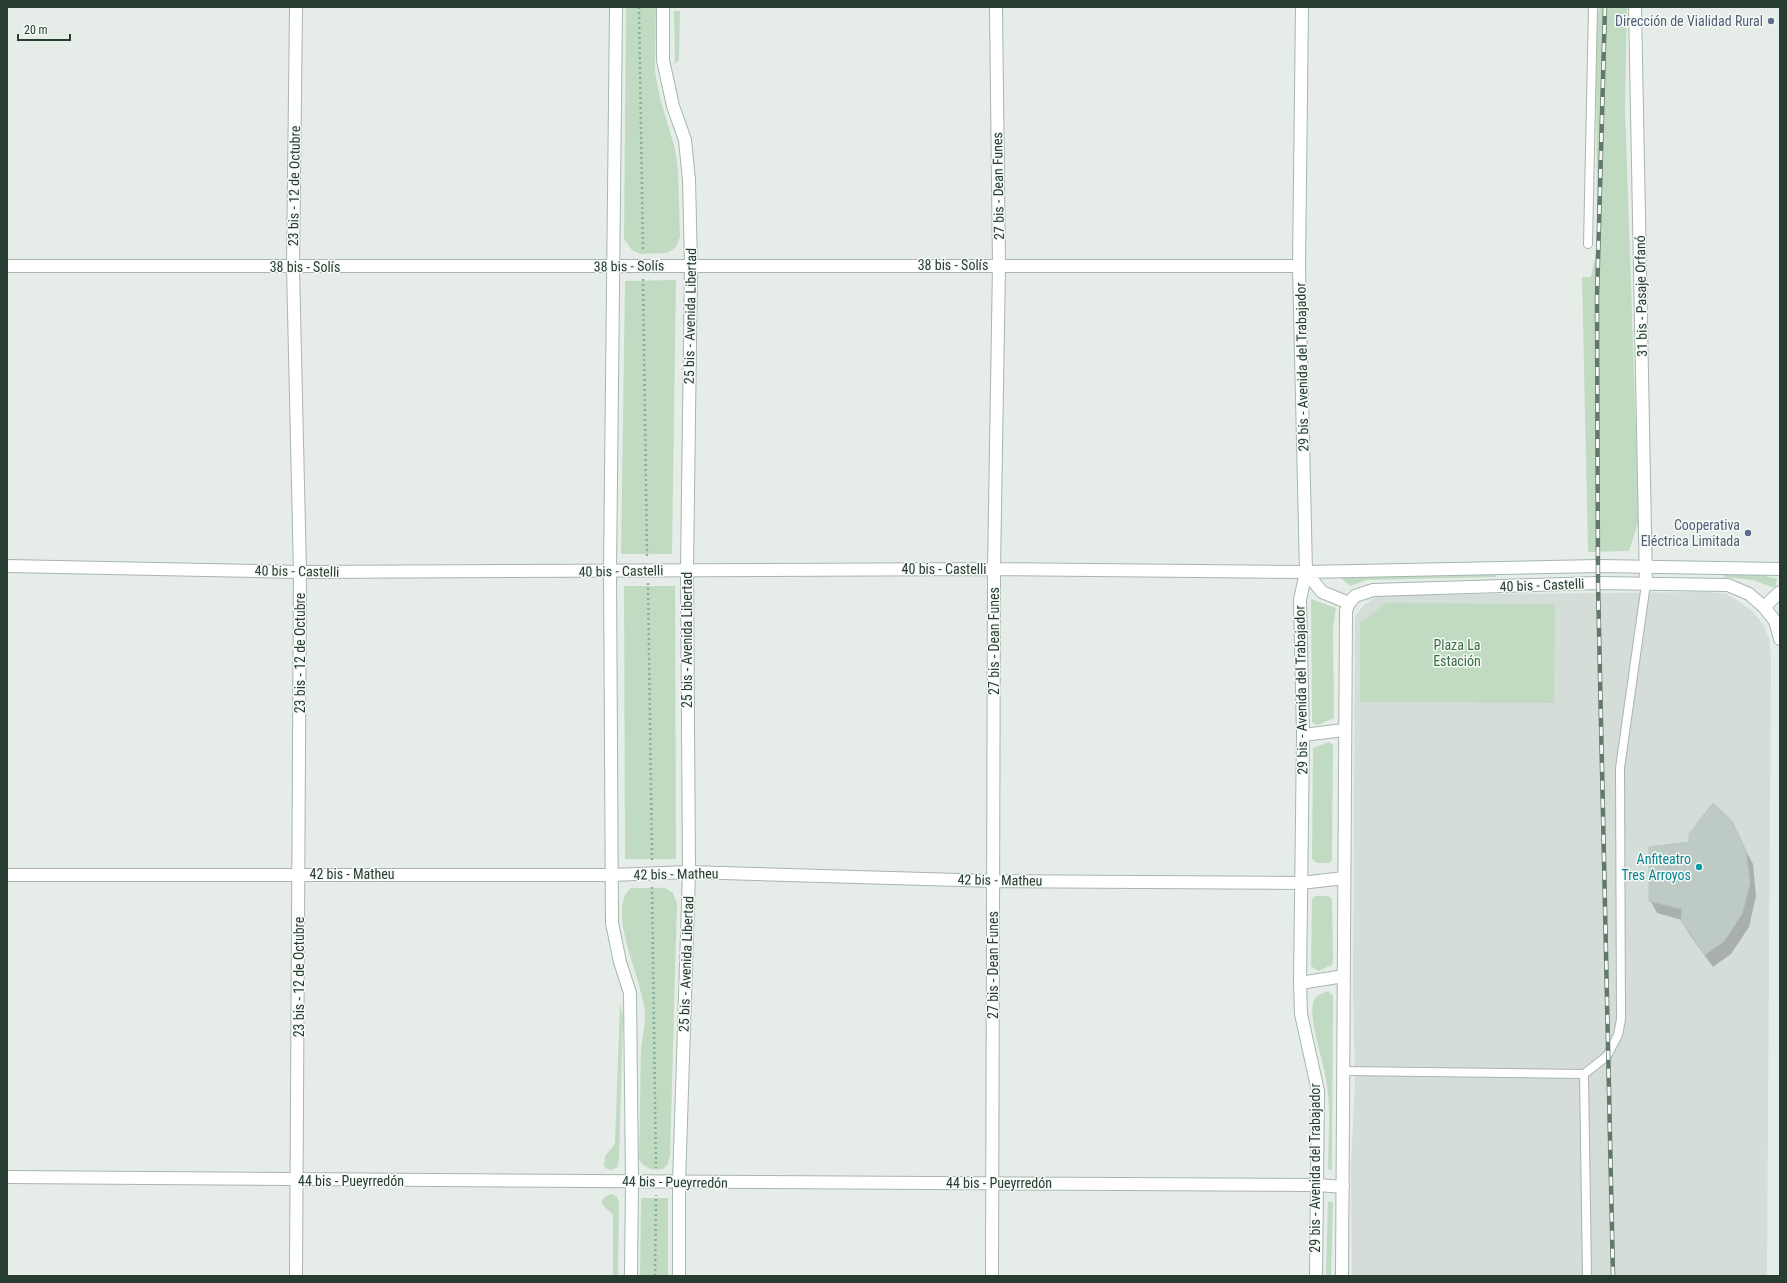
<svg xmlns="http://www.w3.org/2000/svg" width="1787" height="1283" font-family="'Roboto Condensed',sans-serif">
<rect width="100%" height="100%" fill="#e6ede8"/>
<path fill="#d4ddd7" d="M1708,592L1727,594L1737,600L1753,612L1763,624L1769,638L1771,658L1767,1276H1352L1351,1166L1355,1081L1353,987L1355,622L1356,615L1364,605L1376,597L1389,595Z"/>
<path fill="#c1dbc3" d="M626,7H656L655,71L660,98L675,149L678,170L680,237L676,247L667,253L640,254L632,250L624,239Z
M1599,7H1627L1625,107L1639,521L1629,551L1588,552L1582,277H1591L1597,247L1596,32Z
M674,11H680L679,60L675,64Z
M676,280L672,554H621L625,281Z
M1759,574L1777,579L1775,588L1752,580L1724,577V575Z
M1496,575V577L1367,580L1350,586L1339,576Z
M624,586H675L676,859H625Z
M1311,599L1336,608L1333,629L1334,718L1318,725L1314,724L1312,721Z
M1386,603L1555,604L1554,703L1360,702V623Z
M1329,742L1333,745L1332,859L1330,863H1317L1312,859L1313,748Z
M631,888H665L673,893L677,904L670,1155L668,1164L663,1169C652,1171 645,1169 639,1159C640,1123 640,1086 641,1049C642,1038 645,1027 645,1016C645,1008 642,997 640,989C635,966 608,906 631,888Z
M1315,896H1328L1332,899L1333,962L1332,965L1318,971L1311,966L1312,899Z
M1328,991L1333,996L1332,1170L1328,1169C1328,1142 1331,1113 1327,1086C1325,1065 1309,1022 1313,1004C1314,995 1321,994 1328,991Z
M620,1003L623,1017L619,1159L617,1167C611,1171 609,1171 604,1166L605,1156L615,1144Z
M612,1194L617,1197L619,1203L618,1276H613V1215L602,1204V1200L606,1196Z
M641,1198H668V1276H640Z
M1328,1202H1333L1331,1276H1326Z"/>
<path fill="#0003" d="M1731,822L1753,864L1756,896L1749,927L1731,954L1713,967L1689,934L1682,920L1657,913L1650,900L1690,843Z"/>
<path fill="#becac4" stroke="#b9c6be" d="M1713,803L1732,821L1746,851L1750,883L1742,914L1724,941L1705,955L1681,921L1682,909L1649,901V847L1689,842V834Z"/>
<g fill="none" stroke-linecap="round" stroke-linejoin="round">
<defs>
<path id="lane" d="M1588,244L1593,7
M1344,1071L1584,1074L1587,1276
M1584,1074L1607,1056L1618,1035L1621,1019L1620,768L1646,584"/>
<path id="street" d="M296,7L293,267L300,572L296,1276
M1635,7L1646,584
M7,266C438,268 869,264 1299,266
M7,566L300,572L994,569L1306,572
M7,875H611L689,872L994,881L1301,883L1344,878
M7,1177C444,1183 881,1181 1318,1185L1343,1187
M992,1276L994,569L999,265L996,7"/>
<path id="secondary" d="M616,7L610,571L612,923L620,962L630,993L632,1182L631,1276
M663,7V60L673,106L685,140L689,180L691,265L687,570L689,872L679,1183V1276
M1302,7L1299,266L1306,572L1300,600L1303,735L1300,983L1301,1014L1318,1091L1316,1276
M1306,572L1322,592L1349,603L1355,596L1373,590L1598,583L1728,585L1749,594L1764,607L1780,592
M1306,572L1599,566L1780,569
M1764,607L1775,621L1780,639
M1303,735L1344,730
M1300,983L1344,976
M1342,1276L1346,611L1349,603"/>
</defs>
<use href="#lane" stroke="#a9b5ae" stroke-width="10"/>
<use href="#street" stroke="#a9b5ae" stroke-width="14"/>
<use href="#secondary" stroke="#a5b7ae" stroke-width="14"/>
<path stroke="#8aad9b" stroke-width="2.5" stroke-dasharray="2 3" stroke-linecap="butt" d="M639,7L643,252
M643,279L647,556
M648,583L652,860
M652,887L656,1168
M655,1276L656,1195"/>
<use href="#lane" stroke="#fff" stroke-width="8"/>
<use href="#street" stroke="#fff" stroke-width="12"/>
<use href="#secondary" stroke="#fff" stroke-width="12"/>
<defs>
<path id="rail" d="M1605,7L1597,297L1598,583L1613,1276"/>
</defs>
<use href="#rail" stroke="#62786d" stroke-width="4.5"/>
<use href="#rail" stroke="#f6faf7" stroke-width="3" stroke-dasharray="9" stroke-linecap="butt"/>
</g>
<g fill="#5c6f8a" stroke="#f6faf7" stroke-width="1.5">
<circle cx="1771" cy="21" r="4"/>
<circle cx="1748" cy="533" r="4"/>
</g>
<circle fill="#0f9aa8" stroke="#f6faf7" stroke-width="1.5" cx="1699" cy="867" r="4"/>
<g text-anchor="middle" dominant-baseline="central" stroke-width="3" stroke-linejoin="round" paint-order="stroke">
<g font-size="14" fill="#4e5e75" stroke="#f6faf7" text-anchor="end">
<text x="1763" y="21">Dirección de Vialidad Rural</text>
<text x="1740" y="525">Cooperativa<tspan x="1740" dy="16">Eléctrica Limitada</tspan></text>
</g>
<g font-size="14" fill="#273d32" stroke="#f6faf7">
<text transform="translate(294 186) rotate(-89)">23 bis - 12 de Octubre</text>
<text transform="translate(998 186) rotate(-91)">27 bis - Dean Funes</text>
<text x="953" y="265">38 bis - Solís</text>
<text transform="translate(629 266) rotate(-1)">38 bis - Solís</text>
<text x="305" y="267">38 bis - Solís</text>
<text transform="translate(1641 296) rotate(-91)">31 bis - Pasaje Orfanó</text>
<text transform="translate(690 316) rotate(-89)">25 bis - Avenida Libertad</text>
<text transform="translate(1302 367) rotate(-91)">29 bis - Avenida del Trabajador</text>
<text x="944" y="569">40 bis - Castelli</text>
<text transform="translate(297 571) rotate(1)">40 bis - Castelli</text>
<text transform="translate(621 571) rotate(-1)">40 bis - Castelli</text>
<text transform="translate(1542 585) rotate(-2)">40 bis - Castelli</text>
<text transform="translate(687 640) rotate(-90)">25 bis - Avenida Libertad</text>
<text transform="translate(994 641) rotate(-90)">27 bis - Dean Funes</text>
<text transform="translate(300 653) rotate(-90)">23 bis - 12 de Octubre</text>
<text transform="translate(1301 690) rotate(-91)">29 bis - Avenida del Trabajador</text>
<text x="352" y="874">42 bis - Matheu</text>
<text transform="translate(676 874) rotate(-1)">42 bis - Matheu</text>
<text transform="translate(1000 880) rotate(1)">42 bis - Matheu</text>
<text transform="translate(686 964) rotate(-88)">25 bis - Avenida Libertad</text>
<text transform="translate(993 965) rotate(-90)">27 bis - Dean Funes</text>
<text transform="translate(299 977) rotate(-90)">23 bis - 12 de Octubre</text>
<text transform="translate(1315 1168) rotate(-90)">29 bis - Avenida del Trabajador</text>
<text x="351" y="1181">44 bis - Pueyrredón</text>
<text transform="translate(675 1182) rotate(1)">44 bis - Pueyrredón</text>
<text x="999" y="1183">44 bis - Pueyrredón</text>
</g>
<g font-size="14" fill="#366f40" stroke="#f6faf7">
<text x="1457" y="645">Plaza La<tspan x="1457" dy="16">Estación</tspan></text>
</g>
<g font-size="14" fill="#0d838f" stroke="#f6faf7" text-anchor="end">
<text x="1691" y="859">Anfiteatro<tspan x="1691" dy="16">Tres Arroyos</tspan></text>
</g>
</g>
<rect width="1787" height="1283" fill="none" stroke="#273d32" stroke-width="16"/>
<path d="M18 34v6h52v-6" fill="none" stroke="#273d32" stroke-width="2"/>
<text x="24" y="34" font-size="12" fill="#273d32" stroke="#f6faf7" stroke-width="3" paint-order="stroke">20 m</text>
</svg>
